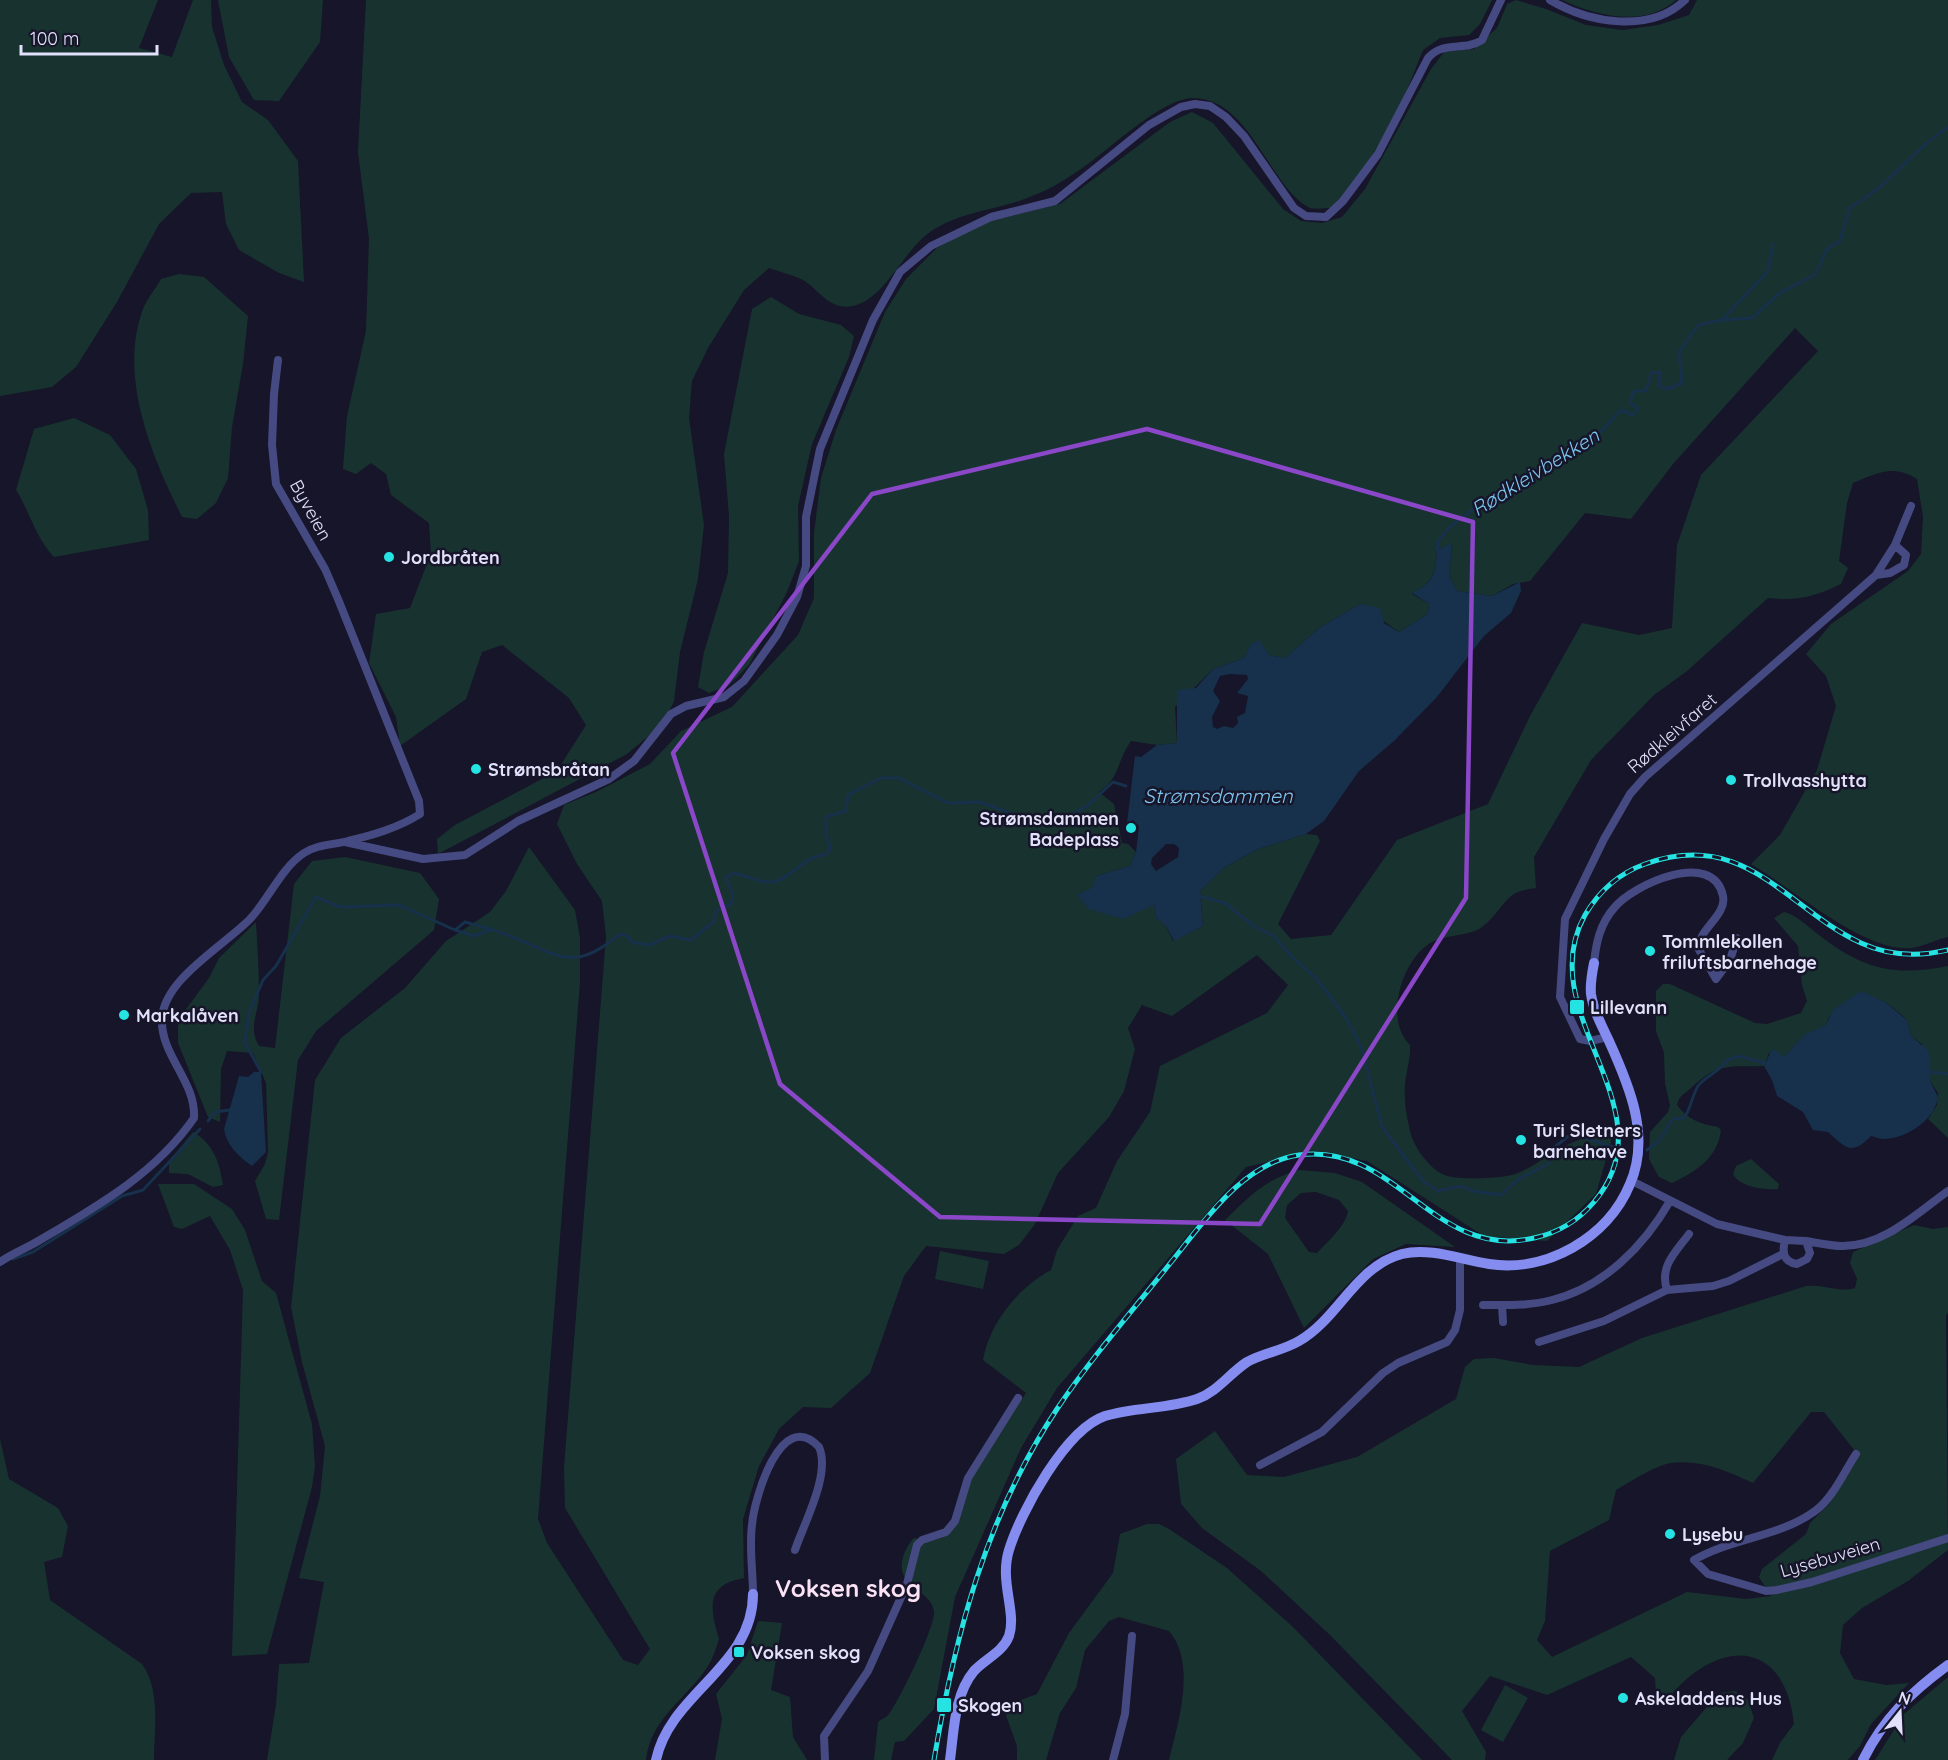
<svg xmlns="http://www.w3.org/2000/svg" width="1948" height="1760" font-family="Quicksand,sans-serif">
<rect width="100%" height="100%" fill="#161529"/>
<path fill="#18332f" fill-rule="evenodd" d="M0,0H158L139,48L172,57L193,0H211L212,27L224,65L242,102L268,120L298,161L304,282L279,273L239,250L226,224L222,192L191,193L159,224L117,302L76,367L52,387L0,396Z
M218,0H323L320,42L279,101L254,100L229,57Z
M366,0H1492L1480,24L1469,35L1440,38L1423,50L1395,120L1346,195L1330,208C1324,208 1313,210 1308,207C1269,186 1250,98 1193,98C1158,99 1104,156 1072,175C1060,183 1046,191 1032,196C1000,210 960,211 930,232C903,251 885,299 853,306C829,311 820,290 803,280C793,275 780,272 769,268L744,290L708,348L692,381L689,418L704,525L698,579L680,652L674,701L664,723L627,754L438,854L437,839L455,825L557,771L586,725L569,698L502,645L482,652L466,699L400,746L396,717L369,663L376,614L410,608L431,553L429,523L391,495L386,474L371,463L356,474L343,469L347,416L366,331L369,239L358,152Z
M1516,0L1546,9L1586,25L1622,30L1658,25L1689,15L1697,0H1948V937C1938,939 1928,944 1917,947C1871,959 1791,887 1751,864L1780,835L1817,770L1836,706L1826,676L1806,654L1831,624L1908,571L1921,554L1923,517L1917,479C1893,464 1877,473 1853,483L1847,503L1839,561L1848,568L1841,584C1814,597 1798,601 1768,598L1687,671L1654,695L1591,760L1534,857L1536,888C1530,889 1520,890 1514,894C1502,902 1495,918 1482,927C1469,937 1440,934 1426,946C1400,966 1385,1021 1410,1045C1411,1059 1406,1071 1405,1085C1404,1098 1406,1114 1409,1126C1411,1143 1426,1165 1442,1174C1454,1181 1505,1179 1518,1173C1533,1167 1543,1158 1557,1150C1572,1142 1587,1136 1603,1131L1613,1135L1596,1194L1547,1241L1484,1236L1367,1161L1316,1151L1246,1167L1057,1388L1021,1448L955,1597L934,1709L904,1741L895,1742L891,1760H874L878,1722C881,1719 886,1718 889,1714C899,1701 936,1626 934,1611C930,1588 892,1588 904,1554C907,1547 909,1543 914,1538C927,1541 936,1543 948,1533C965,1518 961,1497 971,1479C987,1449 1008,1421 1026,1393L983,1360C989,1323 1019,1287 1051,1270L1057,1250L1078,1216L1096,1208L1117,1161L1150,1112L1160,1066L1267,1013L1288,985L1257,955L1172,1016L1142,1005L1128,1028L1135,1049L1124,1091L1109,1117L1058,1173L1035,1224L1019,1245L1004,1254L926,1246L904,1276L870,1373L831,1408L803,1407L779,1429L759,1466L743,1519L744,1578C705,1585 710,1608 719,1639C716,1648 713,1658 708,1666C687,1699 651,1717 646,1760H267L276,1705L279,1664L309,1663L324,1582L299,1578L320,1496L325,1446L302,1362L291,1307L315,1080L341,1038L405,988L446,941L490,912L506,891L529,847L575,910L580,938V982L538,1519L547,1543L623,1660L638,1665L650,1649L565,1508L564,1467L606,937L602,901L577,864L557,824L564,805L598,791L650,764L681,731L732,707L798,635L814,598V533L821,478L836,430L885,312L906,279L937,248L981,223L1060,204L1170,122L1192,112L1213,123L1283,209L1301,221L1322,223L1342,217L1365,189L1431,69L1444,52L1474,49L1497,28L1507,4ZM1795,328L1818,351L1701,475L1677,545L1672,628L1639,635L1582,623L1530,716L1488,804L1397,840L1331,935L1291,939L1278,924L1320,841L1317,835L1306,834L1258,849L1225,867L1200,891L1203,926L1173,941L1166,926L1156,918L1154,904L1077,895L1094,887L1096,876L1130,866L1136,852L1128,844L1122,843L1114,804L1099,792C1121,777 1116,762 1131,741L1157,745L1177,743L1175,707L1213,669L1244,658L1251,644L1259,641L1269,655L1285,658L1319,628L1360,604L1399,632L1428,614L1429,604L1412,594C1434,581 1436,574 1437,550L1452,544L1449,576L1457,591L1492,596L1513,584L1530,581L1585,513L1631,519L1673,464Z
M1562,0H1676C1645,28 1596,16 1562,0Z
M179,274L204,277L248,316L243,364L232,427L228,478L216,503L197,519L182,517C152,457 120,381 141,315C144,302 155,290 161,279Z
M771,297L799,314L841,325L854,336L849,357L812,444L798,506L799,561L787,592L749,665L729,685L709,693L698,687L704,652L728,573L729,516L724,454L752,309Z
M74,418L110,435L136,469L148,510L149,540L54,557C34,535 31,514 16,490L34,429Z
M345,857L420,873L439,899L434,930L316,1031L298,1060L279,1220L266,1219L255,1181L265,1164L268,1152L266,1083L253,1053L227,1051L221,1069L220,1122L208,1117L178,1043V1020L209,978L219,958L256,922C257,945 259,968 259,992C260,1012 247,1026 259,1046L275,1048L294,884L312,861Z
M1784,912C1797,915 1808,927 1819,935C1863,969 1893,977 1948,966V1138L1928,1119L1937,1105L1938,1093L1930,1081V1062L1922,1044L1911,1036L1907,1020L1902,1015L1885,1002L1861,992L1829,1017L1826,1025L1801,1039L1784,1057L1777,1052L1769,1053L1764,1066C1730,1067 1718,1062 1691,1088C1685,1094 1679,1095 1677,1105C1688,1120 1701,1124 1718,1127L1721,1130C1718,1158 1695,1172 1672,1183L1659,1177L1649,1159L1650,1132L1668,1112L1670,1105L1665,1084L1664,1053L1656,1031V991L1663,984H1670L1755,1023L1767,1024L1801,1013L1807,1001L1802,985L1798,946L1774,918Z
M193,1132C213,1143 220,1163 223,1185L213,1187L188,1174L169,1173V1161Z
M1751,1159L1779,1184L1778,1189C1765,1190 1739,1187 1733,1174L1736,1166Z
M1299,1170L1335,1173L1362,1182L1455,1247L1406,1244L1373,1259L1304,1328L1268,1254L1225,1220C1251,1195 1264,1180 1299,1170ZM1316,1192L1339,1200L1348,1211C1346,1226 1327,1242 1317,1253L1309,1252L1285,1218L1287,1205L1301,1193Z
M158,1184H194L232,1209L245,1230L262,1281L276,1293L312,1424L315,1467L312,1487L267,1654L232,1656L243,1290L230,1250L210,1216L182,1229L174,1227Z
M1914,1225L1933,1229L1948,1227V1313L1946,1315L1948,1550L1908,1581L1862,1608L1843,1625L1840,1653L1854,1679L1886,1685L1909,1683L1871,1724L1860,1746L1848,1760H1772L1780,1743L1794,1724C1784,1634 1714,1640 1667,1700L1656,1693L1655,1678L1631,1657L1547,1695L1490,1676L1462,1711L1486,1752L1485,1760H1452L1330,1635L1261,1571L1202,1528L1181,1504L1176,1459L1215,1431L1247,1475L1284,1477L1357,1457L1456,1399L1465,1367L1474,1359L1494,1358L1533,1365L1579,1367L1642,1338L1806,1286C1825,1284 1839,1293 1855,1288L1857,1279L1850,1263L1853,1252ZM1811,1412H1824L1859,1456L1829,1504L1810,1523L1806,1534L1762,1569L1759,1577L1771,1596L1746,1599L1687,1592L1552,1657L1537,1640L1545,1621L1550,1551L1609,1520L1616,1490C1630,1482 1656,1465 1671,1463C1700,1459 1728,1471 1753,1483Z
M940,1251L989,1261L983,1289L935,1279Z
M0,1439L9,1479L58,1508L68,1526L62,1557L44,1562L50,1600L142,1664C161,1691 154,1729 154,1760H0Z
M1147,1524H1159L1169,1529L1227,1568L1293,1627L1422,1760H1169C1178,1723 1197,1664 1169,1631L1119,1617L1109,1621L1085,1650L1076,1688L1060,1713L1046,1760H1017V1746L1003,1707L1037,1694L1069,1633L1113,1573L1120,1534Z
M758,1621L782,1623L771,1690L790,1697L793,1737L807,1760H715L722,1719L716,1694L747,1655Z
M1948,1677V1760H1875L1904,1714Z
M1505,1685L1528,1698L1503,1742L1481,1730Z
M1735,1691L1748,1700L1754,1718L1743,1743L1727,1760H1674L1681,1737L1719,1693Z"/>
<path fill="#17304b" fill-rule="evenodd" d="M1452,543L1449,576L1457,591L1492,596L1520,582L1521,591L1511,613L1484,636L1437,697L1394,741L1359,771L1324,821L1306,834L1258,849L1225,867L1200,891L1203,926L1174,941L1166,926L1156,918L1154,905L1123,919L1089,909L1077,895L1093,887L1096,876L1130,866L1136,852L1139,826L1133,820L1127,823L1135,756L1141,757L1157,745L1177,743V690L1196,688L1213,669L1244,658L1251,644L1259,640L1269,655L1285,658L1319,628L1360,604L1380,608L1384,623L1399,632L1428,614L1429,604L1412,593C1434,582 1436,574 1437,550ZM1230,674L1247,675L1248,679L1237,693L1248,696L1245,713L1237,717L1238,723L1233,728L1224,726L1217,729L1213,727L1212,717L1220,701L1213,691L1220,676ZM1166,844H1174L1179,848L1178,857L1156,871L1151,864L1152,858Z
M1861,991L1885,1002L1907,1020L1911,1036L1927,1049L1930,1056V1081L1938,1097C1935,1120 1907,1138 1885,1139C1880,1139 1876,1137 1871,1136C1851,1157 1845,1147 1828,1132L1813,1130L1803,1112L1777,1096L1772,1080L1764,1066L1771,1051L1775,1050L1784,1057L1804,1035L1826,1025L1833,1010Z
M254,1072H261L266,1152L252,1166C239,1157 226,1145 224,1129L239,1076L248,1077Z"/>
<g fill="none" stroke-linecap="round" stroke-linejoin="round">
<path stroke="#17304b" stroke-width="3" d="M1723,319L1768,271L1773,244
M1437,550L1438,541L1449,528L1472,510L1525,475L1592,441L1621,410L1633,415L1638,408L1630,403L1633,392L1646,390L1651,373L1660,372L1659,386L1668,389L1682,383L1679,352L1698,325L1722,320L1752,318L1778,294L1816,274L1826,250L1840,241L1850,207C1888,188 1912,150 1948,127
M1200,896L1225,903L1255,927L1273,935L1291,956L1317,979L1346,1018L1362,1049L1382,1127L1423,1181L1438,1191L1461,1186L1473,1191L1501,1195L1519,1179L1548,1164L1551,1150L1571,1134L1617,1148
M455,930L474,936L489,930
M261,1072L245,1043L249,1013L263,980L276,966L316,897L340,907L399,905L455,930L465,922C480,926 495,930 510,936C559,955 573,974 620,934L629,937L631,942L649,945L670,936L691,940L713,922L717,910L731,904L733,895L726,878L733,873C744,875 756,881 766,882C789,884 804,854 826,855L830,848L826,835V817L846,811L848,795L881,778H899L948,803L980,802L1005,811L1031,825L1065,819L1088,805L1113,782L1126,786
M1930,1072L1948,1074
M208,1121L215,1112L230,1110
M1647,1150L1658,1142L1673,1119L1684,1118C1691,1108 1692,1096 1698,1086C1705,1076 1720,1072 1727,1060L1739,1056L1765,1063
M13,1259L33,1252L122,1196L143,1190L200,1129"/>
<path stroke="#464a82" stroke-width="8" d="M1550,0C1589,23 1650,34 1685,0
M1876,575L1890,573L1904,565L1906,555L1895,545
M345,842L423,859L465,855L518,821L609,779L634,761L671,714L686,706L724,697L744,681L777,635L797,597L806,566V517L820,449L873,320L900,272L931,246L991,217L1055,201L1149,125L1181,107L1195,104L1210,106L1226,117L1244,136L1294,208L1306,216L1326,217L1343,201L1378,154L1428,58C1444,40 1464,52 1482,40L1501,0
M1594,963C1596,943 1600,924 1614,908C1632,885 1713,848 1723,896C1727,915 1699,929 1698,948L1716,979L1730,960L1737,938
M1608,1037L1590,1041L1580,1039L1560,997L1565,919L1604,839L1630,794L1645,777L1876,575L1895,545L1911,506
M1632,1181L1717,1224L1785,1240L1806,1241L1810,1253L1807,1259L1797,1264C1783,1262 1782,1252 1785,1240
M1806,1241C1818,1243 1831,1246 1843,1246C1884,1246 1917,1213 1948,1191
M0,1262C13,1253 27,1248 40,1240C98,1206 156,1173 194,1118C196,1081 161,1056 162,1020C162,980 225,945 250,919C269,899 281,868 304,853C318,844 333,845 348,841C373,835 398,828 420,814L419,801L338,599L325,569L276,484L272,445L274,394L278,360
M1667,1290C1659,1266 1676,1252 1689,1234
M1483,1305C1506,1305 1530,1306 1552,1300C1604,1287 1644,1246 1670,1201
M1502,1305L1503,1322
M1539,1342L1604,1321L1667,1290L1713,1286L1729,1281L1783,1254
M1856,1454C1844,1472 1833,1498 1815,1511C1780,1537 1731,1538 1694,1560L1708,1574L1766,1591L1777,1590L1812,1582L1948,1538
M1260,1465L1322,1432L1383,1373L1398,1363L1447,1342L1455,1330L1460,1310V1259
M753,1594C753,1571 749,1548 752,1525C754,1499 781,1406 819,1447C831,1474 804,1523 795,1550
M825,1760L824,1736L868,1671L907,1584L917,1545L922,1540L946,1532L955,1521L968,1478L1018,1398
M1113,1760L1125,1714L1132,1636"/>
<path stroke="#848cef" stroke-width="10" d="M656,1760C670,1693 753,1667 753,1594
M950,1760C954,1731 954,1695 974,1671C985,1659 1003,1652 1009,1636C1017,1612 999,1582 1009,1550C1021,1511 1066,1429 1105,1416C1135,1407 1168,1409 1197,1399C1217,1392 1229,1374 1247,1362C1263,1353 1282,1351 1299,1341C1338,1319 1356,1266 1402,1254C1430,1247 1462,1260 1489,1264C1546,1273 1608,1238 1630,1184C1651,1136 1629,1085 1609,1041C1602,1026 1593,1010 1591,994C1590,984 1592,973 1594,963
M1863,1760C1883,1719 1912,1691 1948,1665"/>
<defs>
<path id="rail" d="M934,1760C955,1635 986,1516 1057,1409C1092,1357 1133,1310 1172,1261C1205,1220 1243,1163 1299,1155C1397,1142 1433,1261 1534,1238C1557,1233 1578,1221 1594,1202C1673,1109 1530,1014 1585,915C1599,891 1620,873 1645,864C1746,828 1785,908 1861,943C1889,956 1918,957 1948,950"/>
</defs>
<use href="#rail" stroke="#25e3e3" stroke-width="5"/>
<use href="#rail" stroke="#161529" stroke-width="3" stroke-dasharray="9" stroke-linecap="butt"/>
</g>
<path fill="none" stroke="#8a47c8" stroke-width="4.5" stroke-linejoin="round" d="M1147,429L1473,522L1466,898L1260,1224L940,1217L780,1084L673,753L872,494Z"/>
<g fill="#25e3e3" stroke="#161529" stroke-width="2">
<circle cx="389" cy="557" r="6"/>
<circle cx="476" cy="769" r="6"/>
<circle cx="1731" cy="780" r="6"/>
<circle cx="1131" cy="828" r="6"/>
<circle cx="1650" cy="951" r="6"/>
<rect x="1569" y="999" width="16" height="16" rx="3"/>
<circle cx="124" cy="1015" r="6"/>
<circle cx="1521" cy="1140" r="6"/>
<circle cx="1670" cy="1534" r="6"/>
<rect x="733" y="1646" width="12" height="12" rx="3"/>
<circle cx="1623" cy="1698" r="6"/>
<rect x="936" y="1697" width="16" height="16" rx="3"/>
</g>
<g text-anchor="middle" dominant-baseline="central" stroke-width="5" stroke-linejoin="round" paint-order="stroke">
<g font-size="18" fill="#e1e1fb" stroke="#161529">
<text transform="translate(311 510) rotate(61)">Byveien</text>
<text transform="translate(1672 733) rotate(-41)">Rødkleivfaret</text>
<text transform="translate(1830 1557) rotate(-16)">Lysebuveien</text>
</g>
<g font-size="18" font-weight="bold" fill="#e1e1fb" stroke="#161529" text-anchor="start">
<text x="401" y="557">Jordbråten</text>
<text x="488" y="769">Strømsbråtan</text>
<text x="1743" y="780">Trollvasshytta</text>
<text x="1119" y="818" text-anchor="end">Strømsdammen<tspan x="1119" dy="21">Badeplass</tspan></text>
<text x="1662" y="941">Tommlekollen<tspan x="1662" dy="21">friluftsbarnehage</tspan></text>
<text x="1590" y="1007">Lillevann</text>
<text x="136" y="1015">Markalåven</text>
<text x="1533" y="1130">Turi Sletners<tspan x="1533" dy="21">barnehave</tspan></text>
<text x="1682" y="1534">Lysebu</text>
<text x="751" y="1652">Voksen skog</text>
<text x="1635" y="1698">Askeladdens Hus</text>
<text x="958" y="1705">Skogen</text>
</g>
<g font-size="20" font-style="italic" fill="#7cc5ee" stroke="#161529">
<text transform="translate(1535 472) rotate(-32)">Rødkleivbekken</text>
<text x="1218" y="795">Strømsdammen</text>
</g>
<g font-size="24" font-weight="bold" fill="#fbe3f5" stroke="#161529">
<text x="848" y="1588">Voksen skog</text>
</g>
</g>
<g transform="translate(1900 1712) rotate(18)" stroke="#161529" stroke-width="4.5" paint-order="stroke">
<path d="M0-4.5L10 22L0 15L-10 22Z" fill="#e1e1fb"/>
<text y="-9" font-size="16" font-weight="bold" text-anchor="middle" fill="#e1e1fb">N</text>
</g>
<path d="M21 45v9h136v-9" fill="none" stroke="#e1e1fb" stroke-width="3"/>
<text x="30" y="45" font-size="18" fill="#e1e1fb" stroke="#161529" stroke-width="4.5" paint-order="stroke">100 m</text>
</svg>
